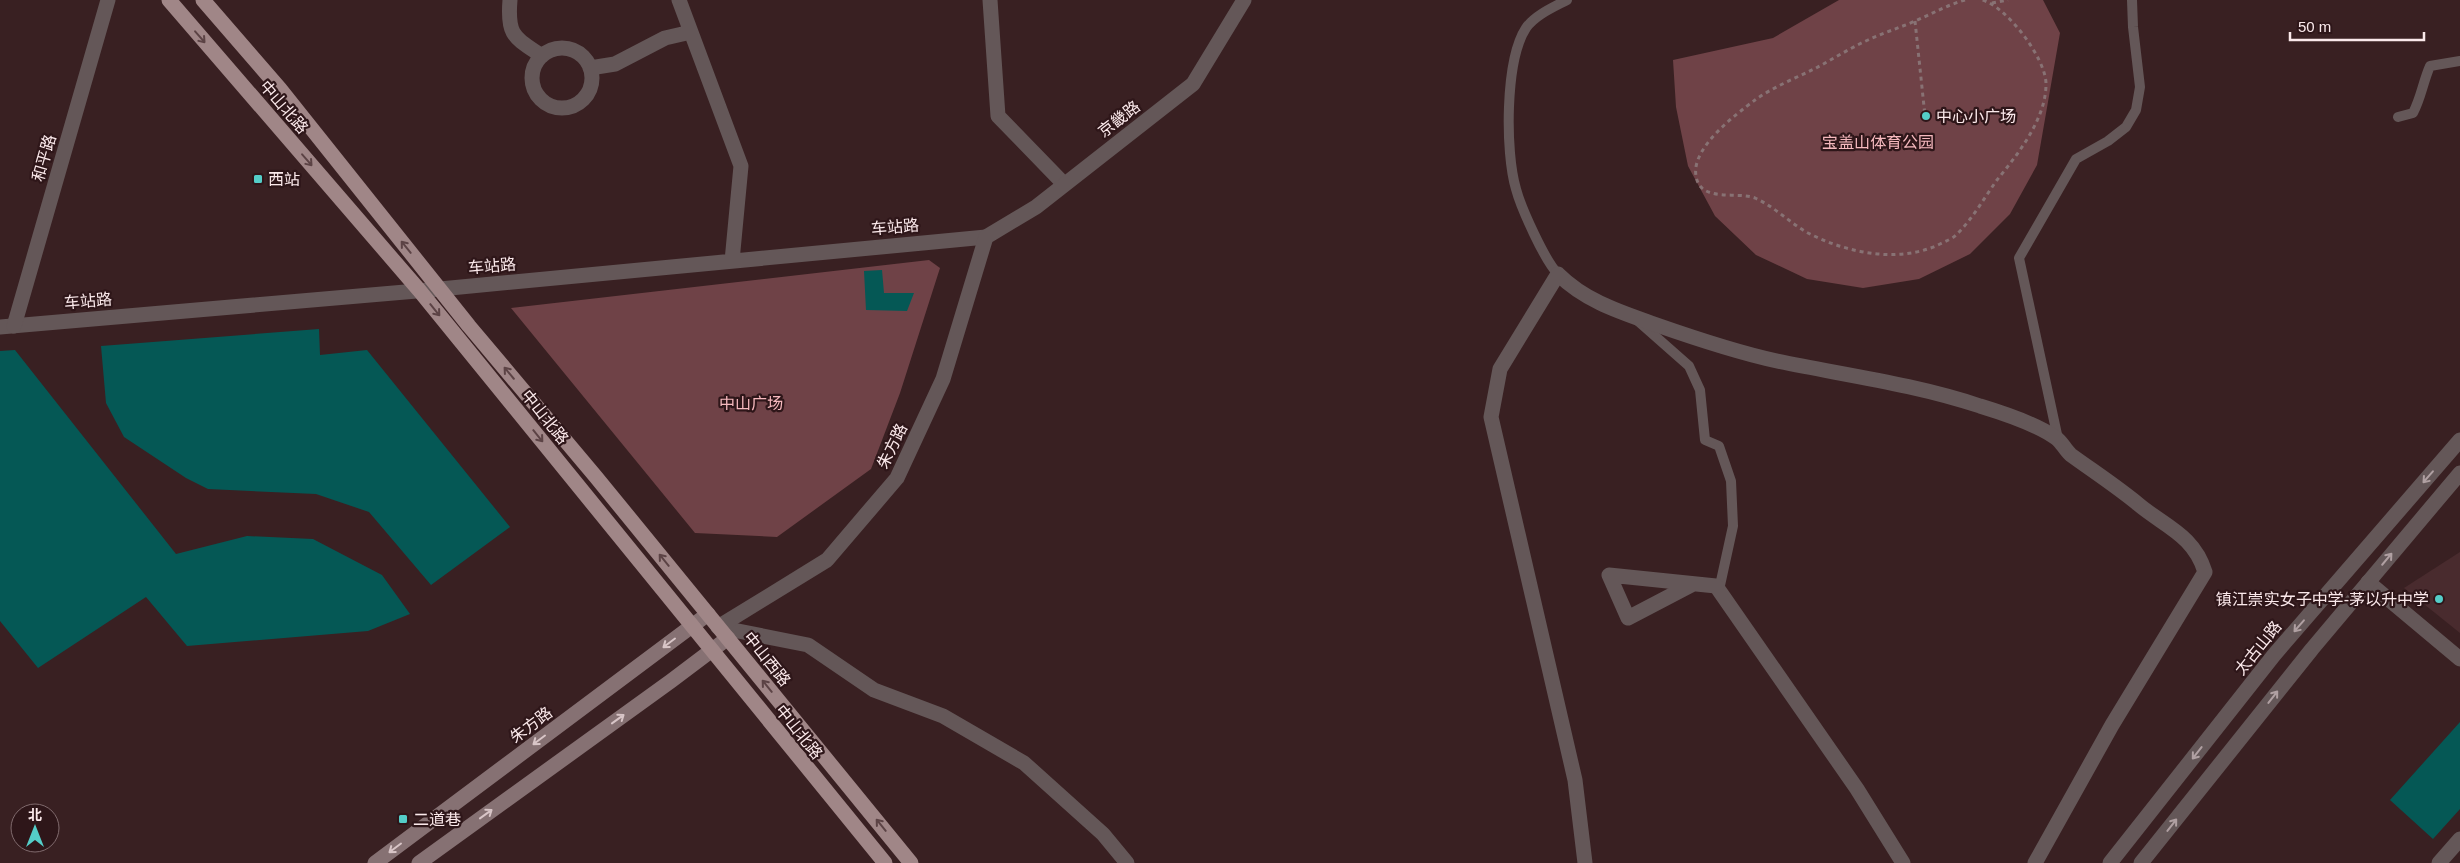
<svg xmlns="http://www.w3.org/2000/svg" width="2460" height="863" font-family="Arial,'Noto Sans SC',sans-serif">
<rect width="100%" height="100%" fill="#392022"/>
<path fill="#492b2e" d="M2460,552V633L2404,588Z"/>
<path fill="#6f4247" d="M1839,0H2043L2060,33L2037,165L2010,214L1970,254L1919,279L1863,288L1807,279L1756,255L1715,216L1688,166L1676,107L1673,60L1773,38Z
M929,260L940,268L900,393L871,469L777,537L695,533L511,308Z"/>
<path fill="#055855" d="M882,270L884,293H914L907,311L866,310L864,271Z
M319,329L320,355L367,350L510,527L431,585L369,512L316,494L208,489L186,478L124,437L106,403L101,346Z
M15,350L176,554L247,536L313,539L382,575L410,614L368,631L187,646L146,597L38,668L0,621V351Z
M2460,722V809L2433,839L2390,800Z"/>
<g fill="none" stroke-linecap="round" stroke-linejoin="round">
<path stroke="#887274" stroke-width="3" stroke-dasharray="4 4" stroke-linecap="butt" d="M1965,0C1947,5 1932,14 1915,21C1899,28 1883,33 1868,40C1850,48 1833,59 1816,68C1796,78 1773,87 1755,100C1735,115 1691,148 1696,176C1700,203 1736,191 1755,198C1775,207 1790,223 1808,233C1847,253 1899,264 1940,244C1946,241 1952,239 1956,235C1972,220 1984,198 1997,180C2018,154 2046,119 2046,84C2046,58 2006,6 1982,0
M1992,3L2008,0
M1915,21L1925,116"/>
<path stroke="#645758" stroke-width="10" d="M2398,117L2413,113C2421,98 2423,82 2430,66L2460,61
M1558,274C1545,261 1521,208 1516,189C1505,152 1505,60 1526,28C1535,15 1554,7 1567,0
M1638,321L1689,366L1700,390L1705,440L1719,446L1731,481L1733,526L1719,590
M2058,439L2019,258L2076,159L2108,141L2126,127L2136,110L2140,87L2133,27L2132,0"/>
<path stroke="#645758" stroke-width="15" d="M510,0C507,36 514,37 542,56
M679,0L741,166L732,261
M990,0L998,116L1064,184
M532 78a30 30 0 1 1 60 0a30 30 0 1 1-60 0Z
M590,68L615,64L665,38L691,32
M0,327L440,289L986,237
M2368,582L2460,659
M1693,584L1628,618L1609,575L1716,586L1857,789L1903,863
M718,627L808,645L874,690L943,716L1024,763L1103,834L1127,863
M1585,863L1575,780L1491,417L1500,369L1558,274C1585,301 1620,312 1654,324C1694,338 1735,352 1777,361C1844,375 1914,384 1980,406C2003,413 2037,424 2056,438C2062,442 2065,450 2071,455C2093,471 2116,486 2138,504C2164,526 2194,535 2205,572L2112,725L2035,863
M2439,863L2460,839"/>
<path stroke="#645758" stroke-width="15" d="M14,326L108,0
M718,627L827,560L897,478L943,379L986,237L1036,207L1193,84L1244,0
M2110,863L2274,655L2460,440
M2141,863L2312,649L2460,473"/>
<path stroke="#867173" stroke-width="15" d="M375,863L708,614
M419,863L671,681L728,638"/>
<path stroke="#a08687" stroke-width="15" d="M169,0L419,290L885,863
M203,0L280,89L469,326L596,477L911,863"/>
</g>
<defs><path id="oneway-shaft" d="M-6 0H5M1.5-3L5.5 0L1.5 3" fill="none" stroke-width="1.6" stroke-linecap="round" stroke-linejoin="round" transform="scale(1.25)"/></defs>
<g stroke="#5c4345">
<use href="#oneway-shaft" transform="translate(200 37) rotate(49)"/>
<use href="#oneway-shaft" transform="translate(307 160) rotate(49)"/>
<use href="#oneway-shaft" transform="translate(406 247) rotate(-129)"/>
<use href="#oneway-shaft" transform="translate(435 310) rotate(51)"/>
<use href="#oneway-shaft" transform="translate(509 373) rotate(-130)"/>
<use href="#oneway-shaft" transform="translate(538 436) rotate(51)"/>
<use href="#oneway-shaft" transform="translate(664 560) rotate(-129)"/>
<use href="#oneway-shaft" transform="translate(767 686) rotate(-129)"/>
<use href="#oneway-shaft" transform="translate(881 825) rotate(-129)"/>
</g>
<g stroke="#b0a0a2">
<use href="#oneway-shaft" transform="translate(2428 477) rotate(131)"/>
<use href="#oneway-shaft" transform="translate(2387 559) rotate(-50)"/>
<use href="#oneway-shaft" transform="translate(2299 626) rotate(131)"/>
<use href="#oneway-shaft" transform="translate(2273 697) rotate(-52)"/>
<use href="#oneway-shaft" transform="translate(2197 753) rotate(128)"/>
<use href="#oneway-shaft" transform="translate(2172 825) rotate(-52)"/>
</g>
<g stroke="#d8c5c7">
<use href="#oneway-shaft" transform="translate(669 643) rotate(143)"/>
<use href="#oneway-shaft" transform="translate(618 719) rotate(-36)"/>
<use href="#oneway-shaft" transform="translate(539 740) rotate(143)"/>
<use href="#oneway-shaft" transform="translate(486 814) rotate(-36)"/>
<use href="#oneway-shaft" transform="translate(395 848) rotate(143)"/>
</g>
<g fill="#54cdc8" stroke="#2e1619" stroke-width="2">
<circle cx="1926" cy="116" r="5"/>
<rect x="253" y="174" width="10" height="10" rx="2.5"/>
<circle cx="2439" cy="599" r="5"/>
<rect x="398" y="814" width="10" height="10" rx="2.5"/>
</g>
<g text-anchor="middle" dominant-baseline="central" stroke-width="4.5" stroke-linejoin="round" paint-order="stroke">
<g font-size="16" fill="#fbe9eb" stroke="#2e1619">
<text transform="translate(284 107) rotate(49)">中山北路</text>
<text transform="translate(1119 119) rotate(-38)">京畿路</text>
<text transform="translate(44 158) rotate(-74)">和平路</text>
<text transform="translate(895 227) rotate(-5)">车站路</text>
<text transform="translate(492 266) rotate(-5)">车站路</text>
<text transform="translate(88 301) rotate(-5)">车站路</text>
<text transform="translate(545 417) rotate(51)">中山北路</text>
<text transform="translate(892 446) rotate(-64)">朱方路</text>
<text transform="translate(2258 648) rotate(-51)">太古山路</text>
<text transform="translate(767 659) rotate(51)">中山西路</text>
<text transform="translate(531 725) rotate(-37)">朱方路</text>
<text transform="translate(799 732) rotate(51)">中山北路</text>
</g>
<g font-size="16" fill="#fbe9eb" stroke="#2e1619" text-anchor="start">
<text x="1936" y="116">中心小广场</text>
<text x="268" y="179">西站</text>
<text x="2429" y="599" text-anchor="end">镇江崇实女子中学-茅以升中学</text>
<text x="413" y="819">二道巷</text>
</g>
<g font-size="16" fill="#f6b9be" stroke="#2e1619">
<text x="1878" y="142">宝盖山体育公园</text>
<text x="751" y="403">中山广场</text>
</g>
</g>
<g transform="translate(35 828)"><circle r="24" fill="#2e1619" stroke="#806a6d"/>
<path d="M0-4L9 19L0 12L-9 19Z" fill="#54cdc8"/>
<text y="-8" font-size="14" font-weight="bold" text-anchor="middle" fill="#fbe9eb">北</text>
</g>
<path d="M2290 32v8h134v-8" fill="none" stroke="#fbe9eb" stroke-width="2.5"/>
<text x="2298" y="32" font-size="15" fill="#fbe9eb" stroke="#2e1619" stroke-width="4" paint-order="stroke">50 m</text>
</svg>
